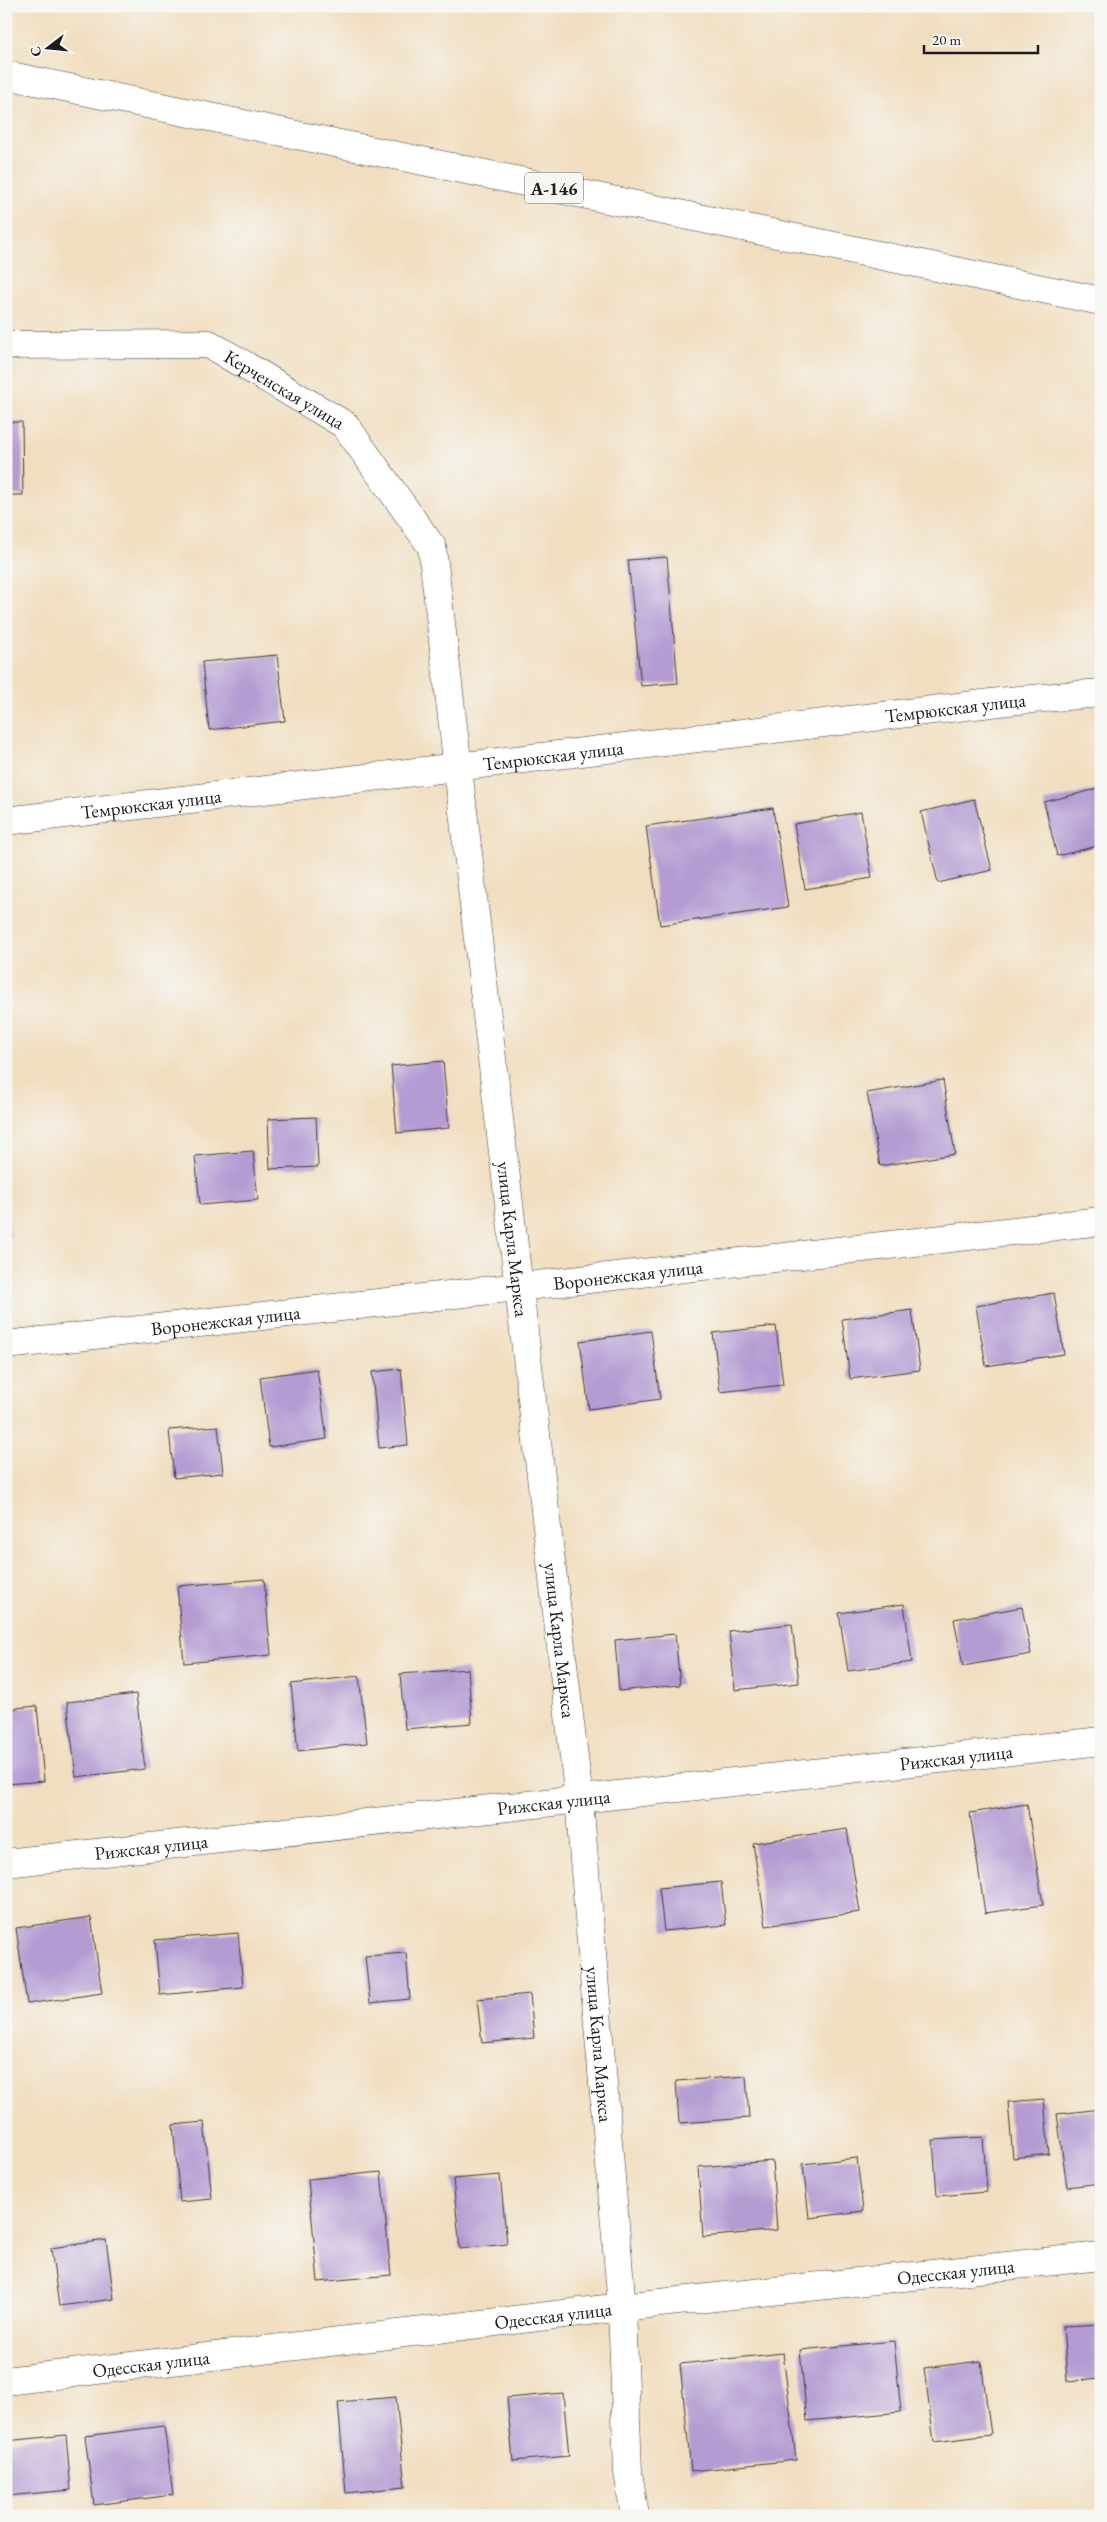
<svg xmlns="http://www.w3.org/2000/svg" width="1107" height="2522" font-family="'EB Garamond',serif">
<rect width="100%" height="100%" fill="#f6f6f2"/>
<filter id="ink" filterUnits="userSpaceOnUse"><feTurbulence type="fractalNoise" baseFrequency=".02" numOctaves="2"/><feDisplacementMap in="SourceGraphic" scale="10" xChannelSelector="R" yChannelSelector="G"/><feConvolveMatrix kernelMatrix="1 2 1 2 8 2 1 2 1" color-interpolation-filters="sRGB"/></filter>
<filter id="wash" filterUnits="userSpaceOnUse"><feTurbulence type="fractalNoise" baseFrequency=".0096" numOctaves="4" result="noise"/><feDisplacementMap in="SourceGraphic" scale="20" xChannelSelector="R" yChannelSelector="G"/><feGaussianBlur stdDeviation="1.12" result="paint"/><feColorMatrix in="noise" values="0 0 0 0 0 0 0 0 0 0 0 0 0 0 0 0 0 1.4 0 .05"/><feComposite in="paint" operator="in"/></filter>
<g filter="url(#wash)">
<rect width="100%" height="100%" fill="#f1dec0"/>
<g id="blocks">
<path fill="#b49cd3" d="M6,422H22L23,495H6Z
M667,557L678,683L641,686L628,560Z
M277,655L285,721L209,730L202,662Z
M1101,788V845L1057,856L1044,802Z
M974,799L992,870L938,883L921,812Z
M773,808L788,907L660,925L646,826Z
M861,812L872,878L805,889L794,824Z
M443,1061L449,1128L397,1133L391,1066Z
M943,1080L955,1154L880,1166L867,1093Z
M316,1117L318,1167L270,1169L268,1119Z
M253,1151L258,1200L200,1205L195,1156Z
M6,1202L11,1237H6Z
M1054,1293L1064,1354L986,1366L976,1306Z
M912,1310L920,1370L850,1379L842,1319Z
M776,1326L783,1385L720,1392L713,1333Z
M651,1331L660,1399L589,1409L580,1341Z
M317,1369L327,1439L269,1447L260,1377Z
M401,1369L408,1445L379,1448L372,1372Z
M218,1426L223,1473L174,1478L169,1430Z
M264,1579L271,1655L184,1663L177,1586Z
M904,1604L912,1662L848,1671L839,1613Z
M1022,1607L1031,1654L963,1666L954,1619Z
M1101,1610V1629H1100L1097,1611Z
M792,1624L799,1683L735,1690L729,1631Z
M675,1634L680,1685L619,1691L615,1640Z
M468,1669L472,1723L405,1729L400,1674Z
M359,1676L367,1743L298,1751L291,1684Z
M136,1694L145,1769L76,1777L67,1702Z
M37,1706L44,1781L6,1784V1709Z
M1027,1804L1043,1905L985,1913L970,1813Z
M847,1829L860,1912L766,1926L753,1843Z
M721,1882L726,1925L664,1931L659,1888Z
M91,1917L102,1993L27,2004L16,1928Z
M238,1933L243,1987L160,1995L155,1940Z
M406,1953L410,1999L370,2003L365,1956Z
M530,1994L534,2038L482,2043L477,1999Z
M746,2076L749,2118L679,2123L676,2081Z
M1044,2099L1049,2154L1013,2158L1008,2102Z
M1101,2109V2183L1067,2187L1057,2114Z
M204,2122L212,2199L180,2202L173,2125Z
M983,2137L987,2192L937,2196L933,2140Z
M857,2158L863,2211L809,2218L803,2164Z
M772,2161L777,2230L703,2237L698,2167Z
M381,2172L391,2275L318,2282L308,2179Z
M500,2175L507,2244L460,2249L453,2179Z
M106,2240L114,2299L59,2306L51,2248Z
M1101,2324V2378L1067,2381L1063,2326Z
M894,2341L901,2412L807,2421L800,2350Z
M783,2353L796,2460L691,2471L680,2364Z
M981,2361L991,2435L934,2442L924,2368Z
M563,2393L569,2456L513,2461L507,2398Z
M396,2397L405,2487L346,2493L338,2402Z
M164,2426L173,2495L94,2505L85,2436Z
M66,2435L71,2490L6,2496V2441Z"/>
</g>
</g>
<g filter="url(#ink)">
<use href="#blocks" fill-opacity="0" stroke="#3c3935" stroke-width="1"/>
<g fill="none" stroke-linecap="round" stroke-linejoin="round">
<defs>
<g id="street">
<path id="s1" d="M6,345L209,344L345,425L432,547L579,1800L622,2307L628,2472L635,2516"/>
<path id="s2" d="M6,821L1008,701L1101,693"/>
<path id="s3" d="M6,1345L1101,1221"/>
<path id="s4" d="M6,1863L1101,1741"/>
<path id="s5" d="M6,2381L622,2307L1101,2256"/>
</g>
<path id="highway" d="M6,75L1101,301"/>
</defs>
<use href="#street" stroke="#3c3935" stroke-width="29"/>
<use href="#highway" stroke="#3c3935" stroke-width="29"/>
<use href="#street" stroke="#fff" stroke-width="28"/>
<use href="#highway" stroke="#fff" stroke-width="28"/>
</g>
</g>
<g text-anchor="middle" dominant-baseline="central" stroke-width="4.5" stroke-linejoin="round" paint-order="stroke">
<rect fill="#f6f6f2" stroke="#5d5d5c" stroke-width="1" x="525" y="172.5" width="58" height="31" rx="4"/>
<g font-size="18" font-weight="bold" fill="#1c1c1c">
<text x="554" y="188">А-146</text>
</g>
<g font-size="19" fill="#1c1c1c" stroke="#f6f6f2">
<text stroke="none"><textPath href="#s1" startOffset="291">Керченская улица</textPath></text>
<text stroke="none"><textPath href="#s2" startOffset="956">Темрюкская улица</textPath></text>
<text stroke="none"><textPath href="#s2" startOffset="551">Темрюкская улица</textPath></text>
<text stroke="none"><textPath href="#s2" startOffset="146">Темрюкская улица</textPath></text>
<text stroke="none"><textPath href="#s1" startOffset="1208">улица Карла Маркса</textPath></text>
<text stroke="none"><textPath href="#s3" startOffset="626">Воронежская улица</textPath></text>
<text stroke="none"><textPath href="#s3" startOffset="221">Воронежская улица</textPath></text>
<text stroke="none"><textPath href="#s1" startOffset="1612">улица Карла Маркса</textPath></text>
<text stroke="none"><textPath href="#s4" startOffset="956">Рижская улица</textPath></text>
<text stroke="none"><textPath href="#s4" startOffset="551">Рижская улица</textPath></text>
<text stroke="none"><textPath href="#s4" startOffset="146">Рижская улица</textPath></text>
<text stroke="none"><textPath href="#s1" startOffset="2018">улица Карла Маркса</textPath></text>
<text stroke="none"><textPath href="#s5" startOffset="956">Одесская улица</textPath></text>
<text stroke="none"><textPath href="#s5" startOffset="551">Одесская улица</textPath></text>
<text stroke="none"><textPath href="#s5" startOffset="146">Одесская улица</textPath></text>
</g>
</g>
<rect width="1107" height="2522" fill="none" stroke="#f6f6f2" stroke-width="25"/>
<g transform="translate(48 48) rotate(254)" stroke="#f6f6f2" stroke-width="4" paint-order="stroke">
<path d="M0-4L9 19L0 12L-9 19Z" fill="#1c1c1c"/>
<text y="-8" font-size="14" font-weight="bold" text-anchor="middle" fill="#1c1c1c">С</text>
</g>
<path d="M924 45v8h114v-8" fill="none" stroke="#1c1c1c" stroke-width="2.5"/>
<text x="932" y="45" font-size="15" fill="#1c1c1c" stroke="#f6f6f2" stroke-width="4" paint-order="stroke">20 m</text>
</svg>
